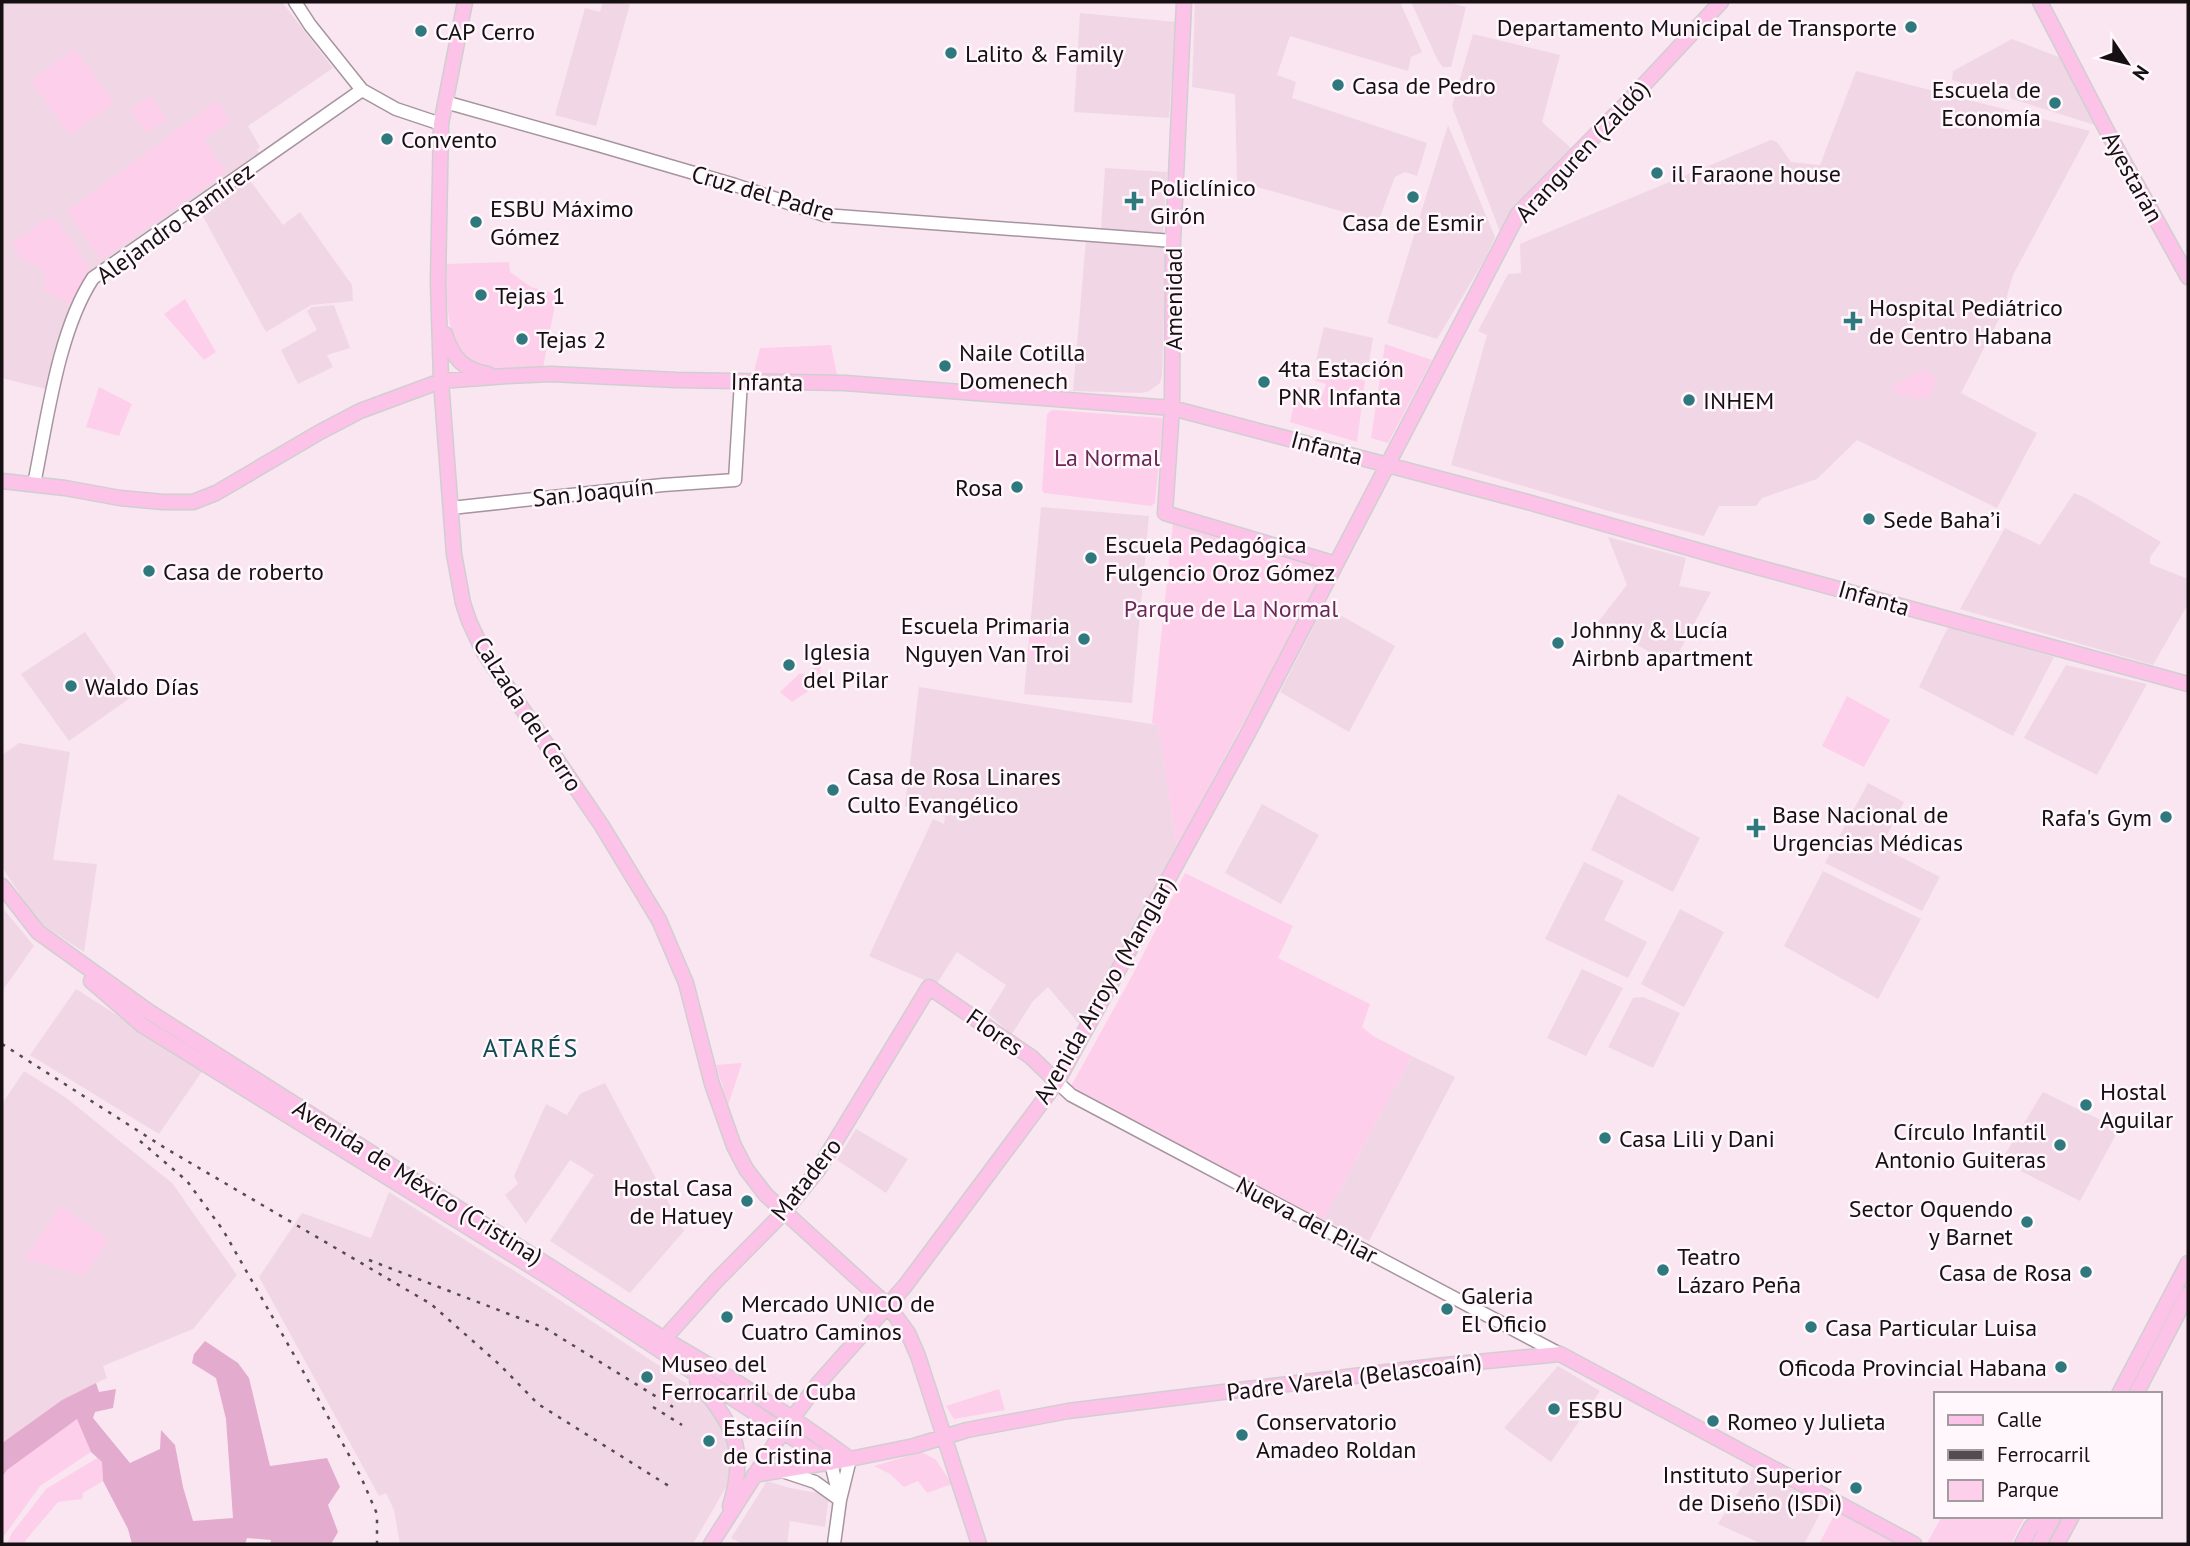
<svg xmlns="http://www.w3.org/2000/svg" width="2190" height="1546" font-family="'PT Sans',sans-serif">
<rect width="100%" height="100%" fill="#f9e6f1"/>
<path fill="#f1d7e6" d="M2,2H282L333,68L248,126L260,147L257,150L262,157L92,275L50,390L2,378Z
M603,2L630,4L596,126L555,115L585,8L600,12Z
M1195,2H1400L1422,52L1411,57L1408,71L1290,36L1277,75L1296,82L1292,98L1427,143L1417,176L1405,172L1395,177L1378,222L1237,181L1235,94L1192,87Z
M1411,2H1448L1466,7L1451,67H1443L1438,61Z
M1080,13L1176,22L1169,118L1074,112Z
M1473,34L1560,55L1542,122L1573,150L1512,213L1500,232L1452,106Z
M2012,39L2061,58L2098,126L1952,80L1953,71Z
M1856,71L2090,131L2013,275L2002,313L1961,393L2037,433L1997,508L1857,440L1817,479L1762,498L1756,506H1719L1704,536L1609,511L1451,465L1487,335L1478,331L1508,274L1521,273L1520,244L1771,140L1777,142L1791,162L1820,165Z
M1448,125L1495,237L1485,259L1437,339L1387,323Z
M1105,168L1167,172L1163,234L1101,230Z
M248,178L283,225L300,212L352,285L353,301L311,305L266,332L200,211Z
M1086,240L1166,248L1162,376L1160,383L1149,391L1141,393L1073,391Z
M334,305L350,348L327,355L333,367L298,384L281,350L317,330L307,311L312,307Z
M1324,327L1373,338L1367,374L1316,360Z
M2074,493L2086,498L2161,542L2150,557V564L2188,579V604L2153,665L1960,609L2005,528L2040,545Z
M1041,507L1149,516L1132,703L1024,694Z
M1608,537L1686,558L1679,586L1711,592L1679,652L1670,664L1598,622L1627,585Z
M1324,606L1395,646L1349,732L1280,692Z
M1952,627L2054,657L2013,736L1919,687L1947,629Z
M85,632L130,698L69,741L21,674Z
M2066,665L2147,684L2097,775L2024,738Z
M919,687L1158,725L1177,846L1079,1024L1048,987L1033,1001L1012,1034L988,1014L1006,985L957,952L936,985L869,956L933,819L944,824L945,817L905,806Z
M19,743L70,752L53,860L97,864L84,952L38,922L2,867V755Z
M1868,783L1904,802L1881,847L1940,877L1922,911L1825,863Z
M1618,794L1700,838L1673,892L1591,850Z
M1262,804L1319,835L1281,904L1225,873Z
M1584,862L1624,881L1604,920L1647,942L1628,978L1545,939Z
M1823,871L1921,919L1878,999L1784,946Z
M2,907L34,946L2,991Z
M1680,909L1724,932L1684,1007L1641,984Z
M1582,969L1623,988L1586,1056L1547,1038Z
M76,989L203,1070L159,1134L30,1055Z
M1643,997L1680,1013L1653,1068L1608,1047L1633,998Z
M1412,1056L1455,1077L1369,1241L1323,1220Z
M24,1071L65,1097L172,1183L237,1275L193,1329L103,1366L107,1378L62,1400L2,1443V1104Z
M605,1083L684,1231L630,1293L550,1241L594,1175L570,1160L526,1224L505,1195L518,1184L514,1176L546,1104L567,1115L580,1094Z
M2043,1092L2119,1129L2080,1201L2001,1161Z
M856,1129L908,1159L886,1193L837,1160Z
M389,1192L540,1287L702,1394L722,1421L731,1462L726,1487L693,1544H400L394,1510L386,1493L379,1496L259,1277L302,1213L371,1238Z
M1558,1366L1600,1391L1551,1462L1504,1428Z
M1756,1464L1826,1502L1804,1544H1762L1718,1524Z
M767,1481L790,1488L829,1495L825,1527L790,1521L787,1544H743L731,1538Z"/>
<path fill="#fecfeb" d="M75,49L114,103L70,135L31,81Z
M151,96L167,119L147,133L131,110Z
M217,101L230,121L204,139L226,172L101,260L67,211Z
M46,219H55L90,268L70,304L42,290L46,282L42,269L22,260L12,244Z
M509,262L510,272L531,287L557,294L543,368C525,368 506,370 489,369C443,365 448,297 445,264Z
M185,299L216,352L204,360L164,314Z
M1385,344L1432,360L1388,443L1371,438Z
M831,345L837,375H753L760,348Z
M1321,366L1365,381L1357,442L1290,422L1298,387L1308,390L1303,406L1317,410L1326,384L1316,381Z
M1921,370L1932,373L1936,380L1931,396L1918,399L1895,393L1894,385Z
M99,387L132,404L119,436L86,427Z
M1052,410L1162,418L1163,421L1155,503L1151,506L1044,493L1042,490L1047,414Z
M1173,524L1326,569L1177,846L1158,726L1152,723Z
M1031,622L1050,623L1047,657L1028,656Z
M816,647L823,648L819,684L792,702L780,692L799,674H813Z
M1847,696L1890,720L1864,767L1822,746Z
M1185,873L1293,926L1278,958L1370,1004L1362,1027L1373,1036L1412,1056L1323,1220L1071,1086L1133,974Z
M742,1063L728,1105L716,1065Z
M61,1206L109,1240L84,1275L24,1259Z
M999,1389L1005,1410L954,1419L946,1406Z
M78,1418L91,1452L40,1486L2,1539V1477L7,1470Z
M922,1452L936,1460L952,1484L927,1493L918,1481L904,1487L890,1474L874,1466Z
M97,1458L102,1462L103,1481L83,1493L82,1499L58,1502L25,1541L26,1544H7L12,1533L46,1489Z
M1837,1510L1904,1544H1819Z
M1942,1516H2024L2025,1517L2011,1544H1930L1927,1543Z"/>
<path fill="#e3abcd" d="M205,1341L238,1363L249,1378L270,1466L327,1458L340,1487L328,1505L338,1532L331,1544H270L271,1540L247,1538L245,1544H132L128,1529L103,1481L102,1462L91,1452L77,1419L7,1470L2,1477V1443L62,1400L96,1383L99,1392L116,1389L113,1408L95,1412L93,1418L130,1463L160,1449L161,1430L175,1445L183,1487L193,1521L233,1518L226,1419L216,1378L192,1363L194,1354Z"/>
<g fill="none" stroke-linecap="round" stroke-linejoin="round">
<defs>
<path id="minor" d="M295,2L310,25L362,90L396,109L441,124
M445,102L598,145L735,185L824,215L1173,241
M34,484C47,421 58,331 93,278L362,90
M451,508L663,485L735,480L741,381
M1057,1082L1071,1095L1560,1354
M831,1463L839,1496
M782,1471L815,1482L840,1500
M834,1544L840,1500L850,1459"/>
<path id="major" d="M465,2L441,124L438,282L441,381L454,554L463,603L469,621L483,651L602,826L659,920L686,983L712,1084L734,1146L746,1169L766,1195L888,1306L908,1333L918,1356L979,1544
M1184,2L1173,241L1172,408L1165,513L1336,564
M2040,2L2108,133L2188,277
M445,334C452,357 463,370 488,374
M2,481L65,488L120,498L163,502H193L216,493L320,432L360,411L441,381L507,376L551,374L676,380L845,383L1172,408L1524,501L1735,561L2188,684
M2,886L38,932L148,1011L664,1339C729,1376 790,1415 850,1459
M91,981L142,1025L550,1278L831,1463
M665,1346L664,1339L716,1281L784,1212L818,1170L929,987L1031,1057L1057,1082
M697,1381C733,1425 748,1448 730,1506
M2119,1394L2188,1263
M2136,1394L2188,1294
M754,1475L850,1459L914,1446L967,1430L1068,1411L1436,1366L1560,1354L1914,1544
M711,1544L783,1431L817,1385L905,1286L1057,1082L1246,737L1518,214L1625,105L1721,2
M2022,1544L2031,1527L2045,1516
M2039,1544L2054,1516
M2057,1544L2072,1516"/>
</defs>
<use href="#minor" stroke="#a6959f" stroke-width="15"/>
<use href="#major" stroke="#d0cfd0" stroke-width="17"/>
<use href="#minor" stroke="#fff" stroke-width="12"/>
<use href="#major" stroke="#fdc2e8" stroke-width="14"/>
<path stroke="#544b50" stroke-width="2.5" stroke-dasharray="3.5 7" stroke-linecap="butt" d="M2,1044L165,1148L431,1304L500,1365L538,1404L672,1488
M140,1141L187,1181L223,1230L298,1362L361,1477L377,1514V1544
M369,1260L545,1328L673,1407
M653,1407L682,1425"/>
</g>
<g fill="#2f787e" stroke="#fff7fc" stroke-width="2.5">
<circle cx="1911" cy="27" r="7"/>
<circle cx="421" cy="31" r="7"/>
<circle cx="951" cy="53" r="7"/>
<circle cx="1338" cy="85" r="7"/>
<circle cx="2055" cy="103" r="7"/>
<circle cx="387" cy="139" r="7"/>
<circle cx="1657" cy="173" r="7"/>
<circle cx="1413" cy="197" r="7"/>
<path d="M1130.5 190.5h7v7h7v7h-7v7h-7v-7h-7v-7h7z"/>
<circle cx="476" cy="222" r="7"/>
<circle cx="481" cy="295" r="7"/>
<path d="M1849.5 310.5h7v7h7v7h-7v7h-7v-7h-7v-7h7z"/>
<circle cx="522" cy="339" r="7"/>
<circle cx="945" cy="366" r="7"/>
<circle cx="1264" cy="382" r="7"/>
<circle cx="1689" cy="400" r="7"/>
<circle cx="1017" cy="487" r="7"/>
<circle cx="1869" cy="519" r="7"/>
<circle cx="1091" cy="558" r="7"/>
<circle cx="149" cy="571" r="7"/>
<circle cx="1084" cy="639" r="7"/>
<circle cx="1558" cy="643" r="7"/>
<circle cx="789" cy="665" r="7"/>
<circle cx="71" cy="686" r="7"/>
<circle cx="833" cy="790" r="7"/>
<circle cx="2166" cy="817" r="7"/>
<path d="M1752.5 817.5h7v7h7v7h-7v7h-7v-7h-7v-7h7z"/>
<circle cx="2086" cy="1105" r="7"/>
<circle cx="1605" cy="1138" r="7"/>
<circle cx="2060" cy="1145" r="7"/>
<circle cx="747" cy="1201" r="7"/>
<circle cx="2027" cy="1222" r="7"/>
<circle cx="1663" cy="1270" r="7"/>
<circle cx="2086" cy="1272" r="7"/>
<circle cx="1447" cy="1309" r="7"/>
<circle cx="727" cy="1317" r="7"/>
<circle cx="1811" cy="1327" r="7"/>
<circle cx="2061" cy="1367" r="7"/>
<circle cx="647" cy="1377" r="7"/>
<circle cx="1554" cy="1409" r="7"/>
<circle cx="1713" cy="1421" r="7"/>
<circle cx="1242" cy="1435" r="7"/>
<circle cx="709" cy="1441" r="7"/>
<circle cx="1856" cy="1488" r="7"/>
</g>
<g text-anchor="middle" dominant-baseline="central" stroke-width="5" stroke-linejoin="round" paint-order="stroke">
<g font-size="24" fill="#161013" stroke="#fff7fc" text-anchor="start">
<text x="1897" y="27" text-anchor="end">Departamento Municipal de Transporte</text>
<text x="435" y="31">CAP Cerro</text>
<text x="965" y="53">Lalito &amp; Family</text>
<text x="1352" y="85">Casa de Pedro</text>
<text x="2041" y="89" text-anchor="end">Escuela de<tspan x="2041" dy="28">Economía</tspan></text>
<text x="401" y="139">Convento</text>
<text x="1671" y="173">il Faraone house</text>
<text x="1150" y="187">Policlínico<tspan x="1150" dy="28">Girón</tspan></text>
<text x="490" y="208">ESBU Máximo<tspan x="490" dy="28">Gómez</tspan></text>
<text x="1413" y="222" text-anchor="middle">Casa de Esmir</text>
<text x="495" y="295">Tejas 1</text>
<text x="1869" y="307">Hospital Pediátrico<tspan x="1869" dy="28">de Centro Habana</tspan></text>
<text x="536" y="339">Tejas 2</text>
<text x="959" y="352">Naile Cotilla<tspan x="959" dy="28">Domenech</tspan></text>
<text x="1278" y="368">4ta Estación<tspan x="1278" dy="28">PNR Infanta</tspan></text>
<text x="1703" y="400">INHEM</text>
<text x="1003" y="487" text-anchor="end">Rosa</text>
<text x="1883" y="519">Sede Baha’i</text>
<text x="1105" y="544">Escuela Pedagógica<tspan x="1105" dy="28">Fulgencio Oroz Gómez</tspan></text>
<text x="163" y="571">Casa de roberto</text>
<text x="1070" y="625" text-anchor="end">Escuela Primaria<tspan x="1070" dy="28">Nguyen Van Troi</tspan></text>
<text x="1572" y="629">Johnny &amp; Lucía<tspan x="1572" dy="28">Airbnb apartment</tspan></text>
<text x="803" y="651">Iglesia<tspan x="803" dy="28">del Pilar</tspan></text>
<text x="85" y="686">Waldo Días</text>
<text x="847" y="776">Casa de Rosa Linares<tspan x="847" dy="28">Culto Evangélico</tspan></text>
<text x="1772" y="814">Base Nacional de<tspan x="1772" dy="28">Urgencias Médicas</tspan></text>
<text x="2152" y="817" text-anchor="end">Rafa's Gym</text>
<text x="2100" y="1091">Hostal<tspan x="2100" dy="28">Aguilar</tspan></text>
<text x="2046" y="1131" text-anchor="end">Círculo Infantil<tspan x="2046" dy="28">Antonio Guiteras</tspan></text>
<text x="1619" y="1138">Casa Lili y Dani</text>
<text x="733" y="1187" text-anchor="end">Hostal Casa<tspan x="733" dy="28">de Hatuey</tspan></text>
<text x="2013" y="1208" text-anchor="end">Sector Oquendo<tspan x="2013" dy="28">y Barnet</tspan></text>
<text x="1677" y="1256">Teatro<tspan x="1677" dy="28">Lázaro Peña</tspan></text>
<text x="2072" y="1272" text-anchor="end">Casa de Rosa</text>
<text x="1461" y="1295">Galeria<tspan x="1461" dy="28">El Oficio</tspan></text>
<text x="741" y="1303">Mercado UNICO de<tspan x="741" dy="28">Cuatro Caminos</tspan></text>
<text x="1825" y="1327">Casa Particular Luisa</text>
<text x="661" y="1363">Museo del<tspan x="661" dy="28">Ferrocarril de Cuba</tspan></text>
<text x="2047" y="1367" text-anchor="end">Oficoda Provincial Habana</text>
<text x="1568" y="1409">ESBU</text>
<text x="1256" y="1421">Conservatorio<tspan x="1256" dy="28">Amadeo Roldan</tspan></text>
<text x="1727" y="1421">Romeo y Julieta</text>
<text x="723" y="1427">Estaciín<tspan x="723" dy="28">de Cristina</tspan></text>
<text x="1842" y="1474" text-anchor="end">Instituto Superior<tspan x="1842" dy="28">de Diseño (ISDi)</tspan></text>
</g>
<g font-size="24" fill="#161013" stroke="#fff7fc">
<text transform="translate(1582 151) rotate(-47)">Aranguren (Zaldó)</text>
<text transform="translate(2133 177) rotate(61)">Ayestarán</text>
<text transform="translate(763 193) rotate(16)">Cruz del Padre</text>
<text transform="translate(175 223) rotate(-36)">Alejandro Ramírez</text>
<text transform="translate(1173 299) rotate(-90)">Amenidad</text>
<text transform="translate(767 382) rotate(1)">Infanta</text>
<text transform="translate(1327 448) rotate(15)">Infanta</text>
<text transform="translate(593 492) rotate(-6)">San Joaquín</text>
<text transform="translate(1874 598) rotate(16)">Infanta</text>
<text transform="translate(528 714) rotate(57)">Calzada del Cerro</text>
<text transform="translate(1104 990) rotate(-60)">Avenida Arroyo (Manglar)</text>
<text transform="translate(995 1032) rotate(35)">Flores</text>
<text transform="translate(806 1179) rotate(-52)">Matadero</text>
<text transform="translate(418 1182) rotate(32)">Avenida de México (Cristina)</text>
<text transform="translate(1307 1220) rotate(28)">Nueva del Pilar</text>
<text transform="translate(1354 1377) rotate(-7)">Padre Varela (Belascoaín)</text>
</g>
<g font-size="24" fill="#6a2955" stroke="#fff7fc">
<text x="1107" y="457">La Normal</text>
<text x="1231" y="608">Parque de La Normal</text>
</g>
<g font-size="26" letter-spacing="2" fill="#0d4c51" stroke="#fff7fc">
<text x="531" y="1047">ATARÉS</text>
</g>
</g>
<rect width="2190" height="1546" fill="none" stroke="#161013" stroke-width="7"/>
<rect x="1934" y="1392" width="228" height="126" fill="#fff7fc" stroke="#a29b9f" stroke-width="2"/>
<rect x="1948" y="1415" width="35" height="10" fill="#fdc2e8" stroke="#a29b9f" stroke-width="2"/>
<text x="1997" y="1427" font-size="21" fill="#161013">Calle</text>
<rect x="1948" y="1450" width="35" height="10" fill="#544b50" stroke="#a29b9f" stroke-width="2"/>
<text x="1997" y="1462" font-size="21" fill="#161013">Ferrocarril</text>
<rect x="1948" y="1480" width="35" height="21" fill="#fecfeb" stroke="#a29b9f" stroke-width="2"/>
<text x="1997" y="1497" font-size="21" fill="#161013">Parque</text>
<g transform="translate(2127 63) rotate(125)" stroke="#fff7fc" stroke-width="5" paint-order="stroke">
<path d="M0-5L12 26L0 18L-12 26Z" fill="#161013"/>
<text y="-10" font-size="19" font-weight="bold" text-anchor="middle" fill="#161013">N</text>
</g>
</svg>
